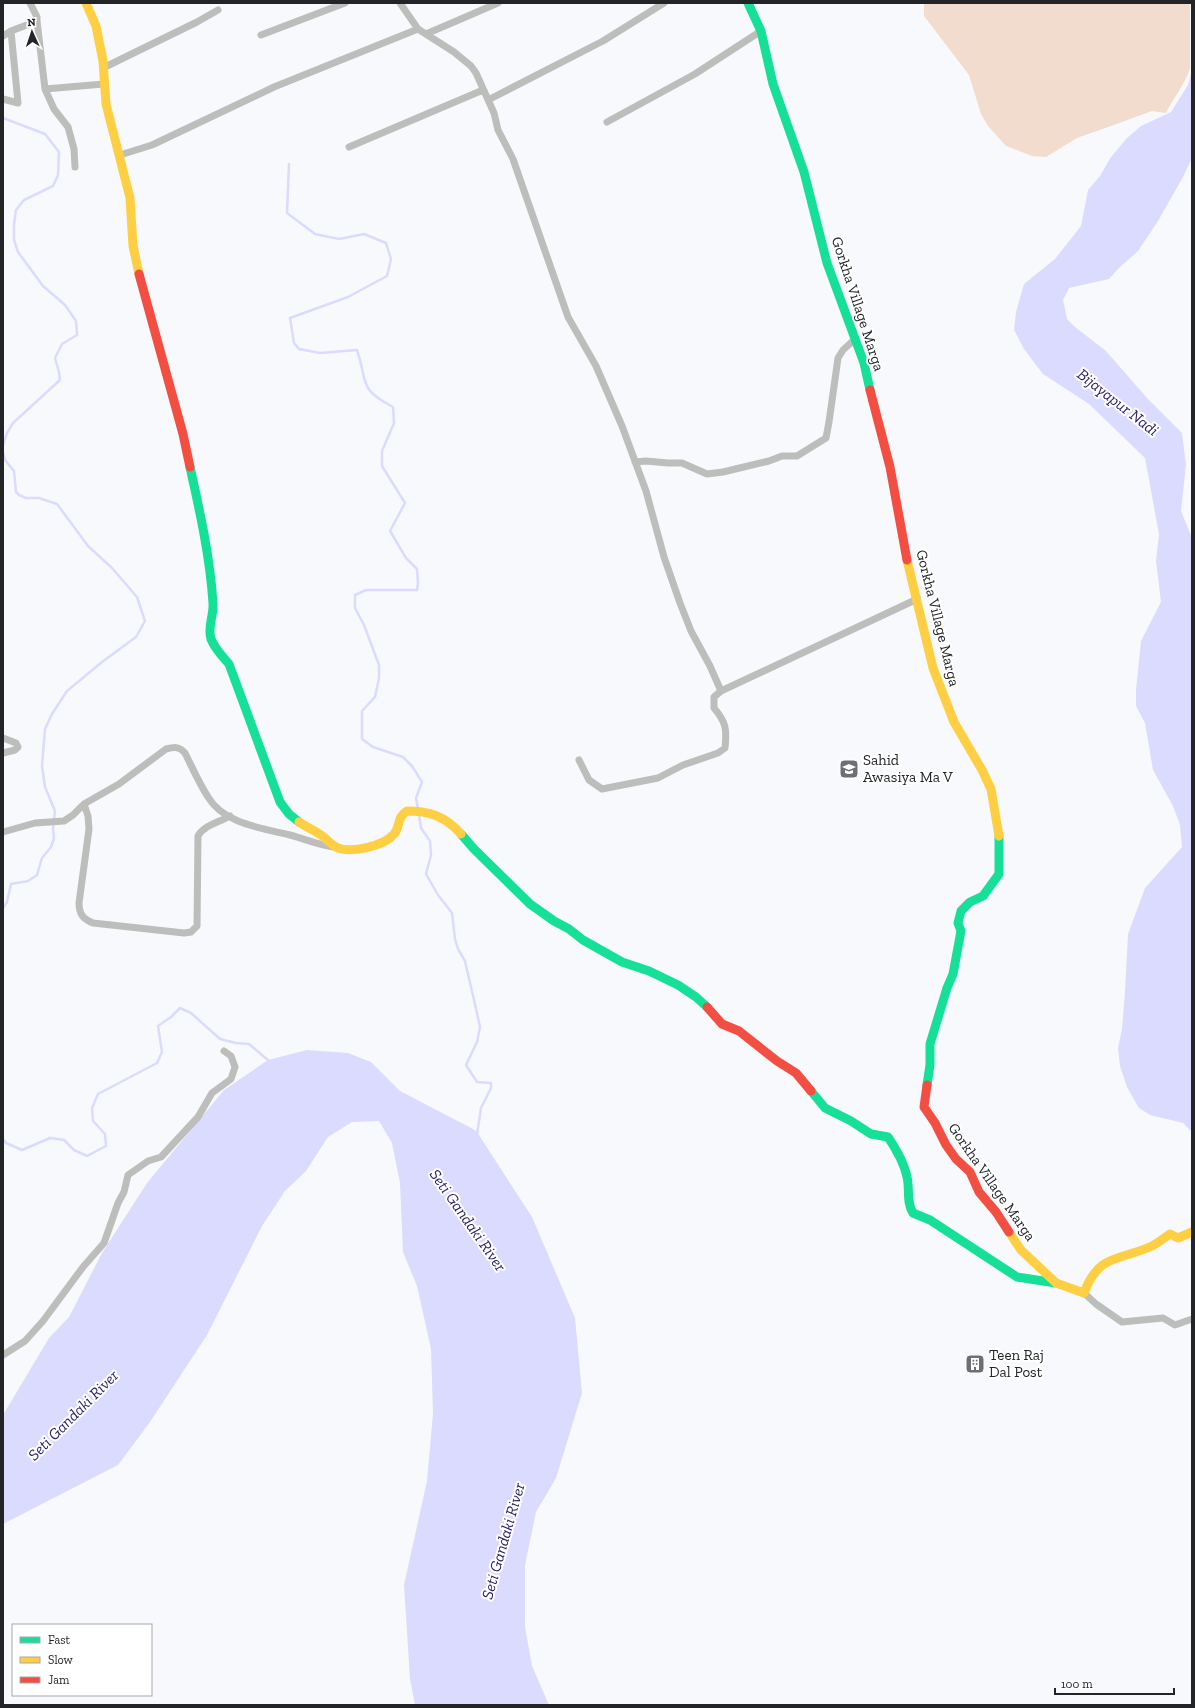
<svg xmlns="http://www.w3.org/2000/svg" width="1195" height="1708" font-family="'Zilla Slab',serif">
<rect width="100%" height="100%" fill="#f8f9fd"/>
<path fill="#f1dccd" d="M924,3H1190V68C1185,85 1173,98 1166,113L1152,111L1111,126L1077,138L1046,157L1032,156L1006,146L988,126L981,114L969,75L924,16Z"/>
<path fill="#dadbfe" d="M1192,70V158L1183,177L1158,221L1138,251L1119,268L1109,279L1069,288L1063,300L1067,319L1075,327L1106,351L1147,398L1182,433L1186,465L1181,511L1192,538V1132L1183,1123L1150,1115L1139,1108L1127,1087L1120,1066L1118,1048L1122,1029L1125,992L1128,934L1145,888L1182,847L1180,825L1173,806L1153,770L1145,723L1136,706V690L1141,641L1161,602L1156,561L1159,534L1145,458L1089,404L1043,374L1024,349L1014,330L1016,312L1024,284L1055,259L1081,226L1088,190L1100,176L1111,157L1127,138L1141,126L1171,112L1188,85Z
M307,1050L348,1053L371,1062L400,1091L473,1129L477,1132L532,1217L575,1318L582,1393L556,1478L536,1512L525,1565V1627L532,1666L549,1705H415L410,1679L404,1585L427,1481L433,1413L431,1349L417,1286L403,1252L400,1183L392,1143L379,1121L352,1122L328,1137L306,1171L285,1191L262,1226L207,1335L150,1422L118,1465L3,1524V1415L49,1338L69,1317L102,1253L147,1183L224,1090L268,1060Z"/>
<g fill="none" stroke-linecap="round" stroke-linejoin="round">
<path stroke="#dadbfe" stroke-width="2.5" d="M3,118L45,134L59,152L58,175L53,186L24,200L16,210L14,225V240L18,252L43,286L65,305L76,321L77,335L62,344L55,358L59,372L60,380L13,423L7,433L3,445
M289,164L287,213L315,234L339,239L364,234L386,243L391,259L387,276L348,297L290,318L294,343L299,349L320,353L357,350C368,383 358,389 393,407L394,423L382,451V466L405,503L390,531L406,558L417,569L418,583L417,590H366L355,595V608L364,625L379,665V678L375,697L362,711V739L373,747L403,757L412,766L422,782L416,798L418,809
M3,452L5,460L14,471L16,492L19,495L26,498H39L57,504L88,546L112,568L137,597L145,621L136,637L102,662L67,691L52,714L45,729L42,766L45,787L55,811L53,829L54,838L51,847L42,858L37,875L28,881L11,884L7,902L3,908
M419,814L421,828L430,841L431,855L426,874L438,895L452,913L455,939L458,949L465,961L474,1000L480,1027L477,1042L466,1065L477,1082L491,1083V1088L481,1108L477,1134
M3,1139L6,1143L22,1150L50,1138L64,1140L74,1150L87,1156L106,1146L105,1134L93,1121L92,1108L98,1094L157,1063L162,1052L158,1026L171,1017L180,1008L191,1013L220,1039L236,1043L249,1044L269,1061"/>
<path stroke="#bdbdbc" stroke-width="7" d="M400,3L418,29L454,52L471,66L476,73L494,113L498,130L513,159L568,317L596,366L622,426L646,491L664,557L680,603L691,631L710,666L721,691L714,697V708C726,722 727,729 725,748L718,753L683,765L658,778L602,789L589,780L579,760
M37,21L45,89L54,109L68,127L74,149L75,167
M426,34L498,3
M261,35L345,3
M3,36L11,31L37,21V17L30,3
M103,68L197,22L218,10
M45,89L104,84
M3,99L18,103L11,31
M488,100L603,41L664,3
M607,122L695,74L761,31
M349,147L483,90
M120,155L152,145L274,87L418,29
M635,462L646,461L668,463H682L707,474L723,472L769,461L782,456H797L826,438L829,422L838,358L843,350L855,339
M721,691L913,601L917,597
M3,738L16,743L18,747L15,750L3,753
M84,804L88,816L89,829L79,903C79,914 83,919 93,923L184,933L191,932L197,926L198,836C204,825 220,822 230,816
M3,832L35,823L64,821L73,815L84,804L119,784L166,749C174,747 179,746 185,753C192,767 199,783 208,797C224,824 262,828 290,835C305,839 318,845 334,847
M1084,1293L1096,1304L1122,1322L1163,1318L1175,1325L1192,1319
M3,1355L25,1341L43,1321L83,1267L104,1243L118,1203L124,1192L128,1175L148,1161L161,1157L198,1117L212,1093L231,1079L235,1067L231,1056L224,1051"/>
<path stroke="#16e098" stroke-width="9" d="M748,3L761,31L773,84L804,172L827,263L864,363L870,390
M190,467C200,512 210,557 213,603C214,616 207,627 211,639C215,649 222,656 229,664L280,802L289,814L299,822
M461,834L474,849L530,904L554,921L569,929L583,940L622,962L649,971L678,985L696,997L707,1007
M927,1085L930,1065V1044L947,988L953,974L961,931L958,923L961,911L970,902L983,896L999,874V836
M811,1091L825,1108L851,1121L871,1134L888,1137C896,1149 904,1162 907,1177C910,1189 906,1202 913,1213L930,1220L1017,1277L1056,1283"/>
<path stroke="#ffcf43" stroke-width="9" d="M86,3L96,26L103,61L106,104L130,198L133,246L139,274
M907,560L933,668L954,722L982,770L991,789L999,836
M299,822C306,827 314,830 321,835C327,839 331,845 338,848C352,853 384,846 394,834C401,826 396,818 407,811C429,811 445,816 461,834
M1009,1232L1021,1250L1056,1283L1084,1293C1099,1253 1119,1261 1152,1246C1158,1243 1164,1238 1170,1234L1178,1238L1192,1232"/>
<path stroke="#f24e42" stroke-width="9" d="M139,274L183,434L190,467
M870,390L890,467L907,560
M707,1007L722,1024L739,1031L777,1061L796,1073L811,1091
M927,1085L924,1107L935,1123L946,1145L956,1159L970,1172L979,1192L996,1212L1009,1232"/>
</g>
<defs>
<symbol id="school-square" viewBox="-11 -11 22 22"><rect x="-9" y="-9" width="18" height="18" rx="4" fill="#6e6f72" stroke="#fff"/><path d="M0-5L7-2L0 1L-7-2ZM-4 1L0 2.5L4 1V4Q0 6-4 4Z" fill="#fff"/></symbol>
<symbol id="building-square" viewBox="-11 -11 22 22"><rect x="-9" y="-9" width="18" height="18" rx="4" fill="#6e6f72" stroke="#fff"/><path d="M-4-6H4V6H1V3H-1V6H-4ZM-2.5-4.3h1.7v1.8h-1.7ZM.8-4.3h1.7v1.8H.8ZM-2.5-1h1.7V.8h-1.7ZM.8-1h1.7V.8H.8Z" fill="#fff"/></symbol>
</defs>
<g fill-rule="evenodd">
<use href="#school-square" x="838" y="758" width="22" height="22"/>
<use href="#building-square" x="964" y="1353" width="22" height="22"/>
</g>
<g text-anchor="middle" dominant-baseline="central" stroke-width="4" stroke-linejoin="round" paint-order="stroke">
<g font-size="15" fill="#232427" stroke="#fff">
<text transform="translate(858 304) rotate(72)">Gorkha Village Marga</text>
<text transform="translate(938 618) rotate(76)">Gorkha Village Marga</text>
<text transform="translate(992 1182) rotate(55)">Gorkha Village Marga</text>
</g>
<g font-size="15" fill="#232427" stroke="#fff" text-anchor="start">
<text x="863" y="760">Sahid<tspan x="863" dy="17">Awasiya Ma V</tspan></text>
<text x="989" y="1355">Teen Raj<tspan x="989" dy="17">Dal Post</tspan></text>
</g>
<g font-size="16" font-style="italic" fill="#2a2165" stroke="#fff">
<text transform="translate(1118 402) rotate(38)">Bijayapur Nadi</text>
<text transform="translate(468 1220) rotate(55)">Seti Gandaki River</text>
<text transform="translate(73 1415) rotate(-45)">Seti Gandaki River</text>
<text transform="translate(503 1541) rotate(-74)">Seti Gandaki River</text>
</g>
</g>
<rect width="1195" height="1708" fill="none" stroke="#232427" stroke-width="8"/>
<rect x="12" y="1624" width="140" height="72" fill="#ffffff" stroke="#a7a7a9"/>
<rect x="20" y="1637" width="20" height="6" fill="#16e098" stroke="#a7a7a9"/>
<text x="48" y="1644" font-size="12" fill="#232427">Fast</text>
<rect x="20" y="1657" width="20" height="6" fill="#ffcf43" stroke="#a7a7a9"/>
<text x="48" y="1664" font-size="12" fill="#232427">Slow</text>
<rect x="20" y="1677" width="20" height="6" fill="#f24e42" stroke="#a7a7a9"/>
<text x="48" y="1684" font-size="12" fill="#232427">Jam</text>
<g transform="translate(32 32) rotate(357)" stroke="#ffffff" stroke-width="3" paint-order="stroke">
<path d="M0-3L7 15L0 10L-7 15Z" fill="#232427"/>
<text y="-6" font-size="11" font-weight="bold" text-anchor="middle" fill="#232427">N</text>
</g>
<path d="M1055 1688v6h119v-6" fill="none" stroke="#232427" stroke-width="2"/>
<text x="1061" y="1688" font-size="12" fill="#232427" stroke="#ffffff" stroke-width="3" paint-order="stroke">100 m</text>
</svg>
